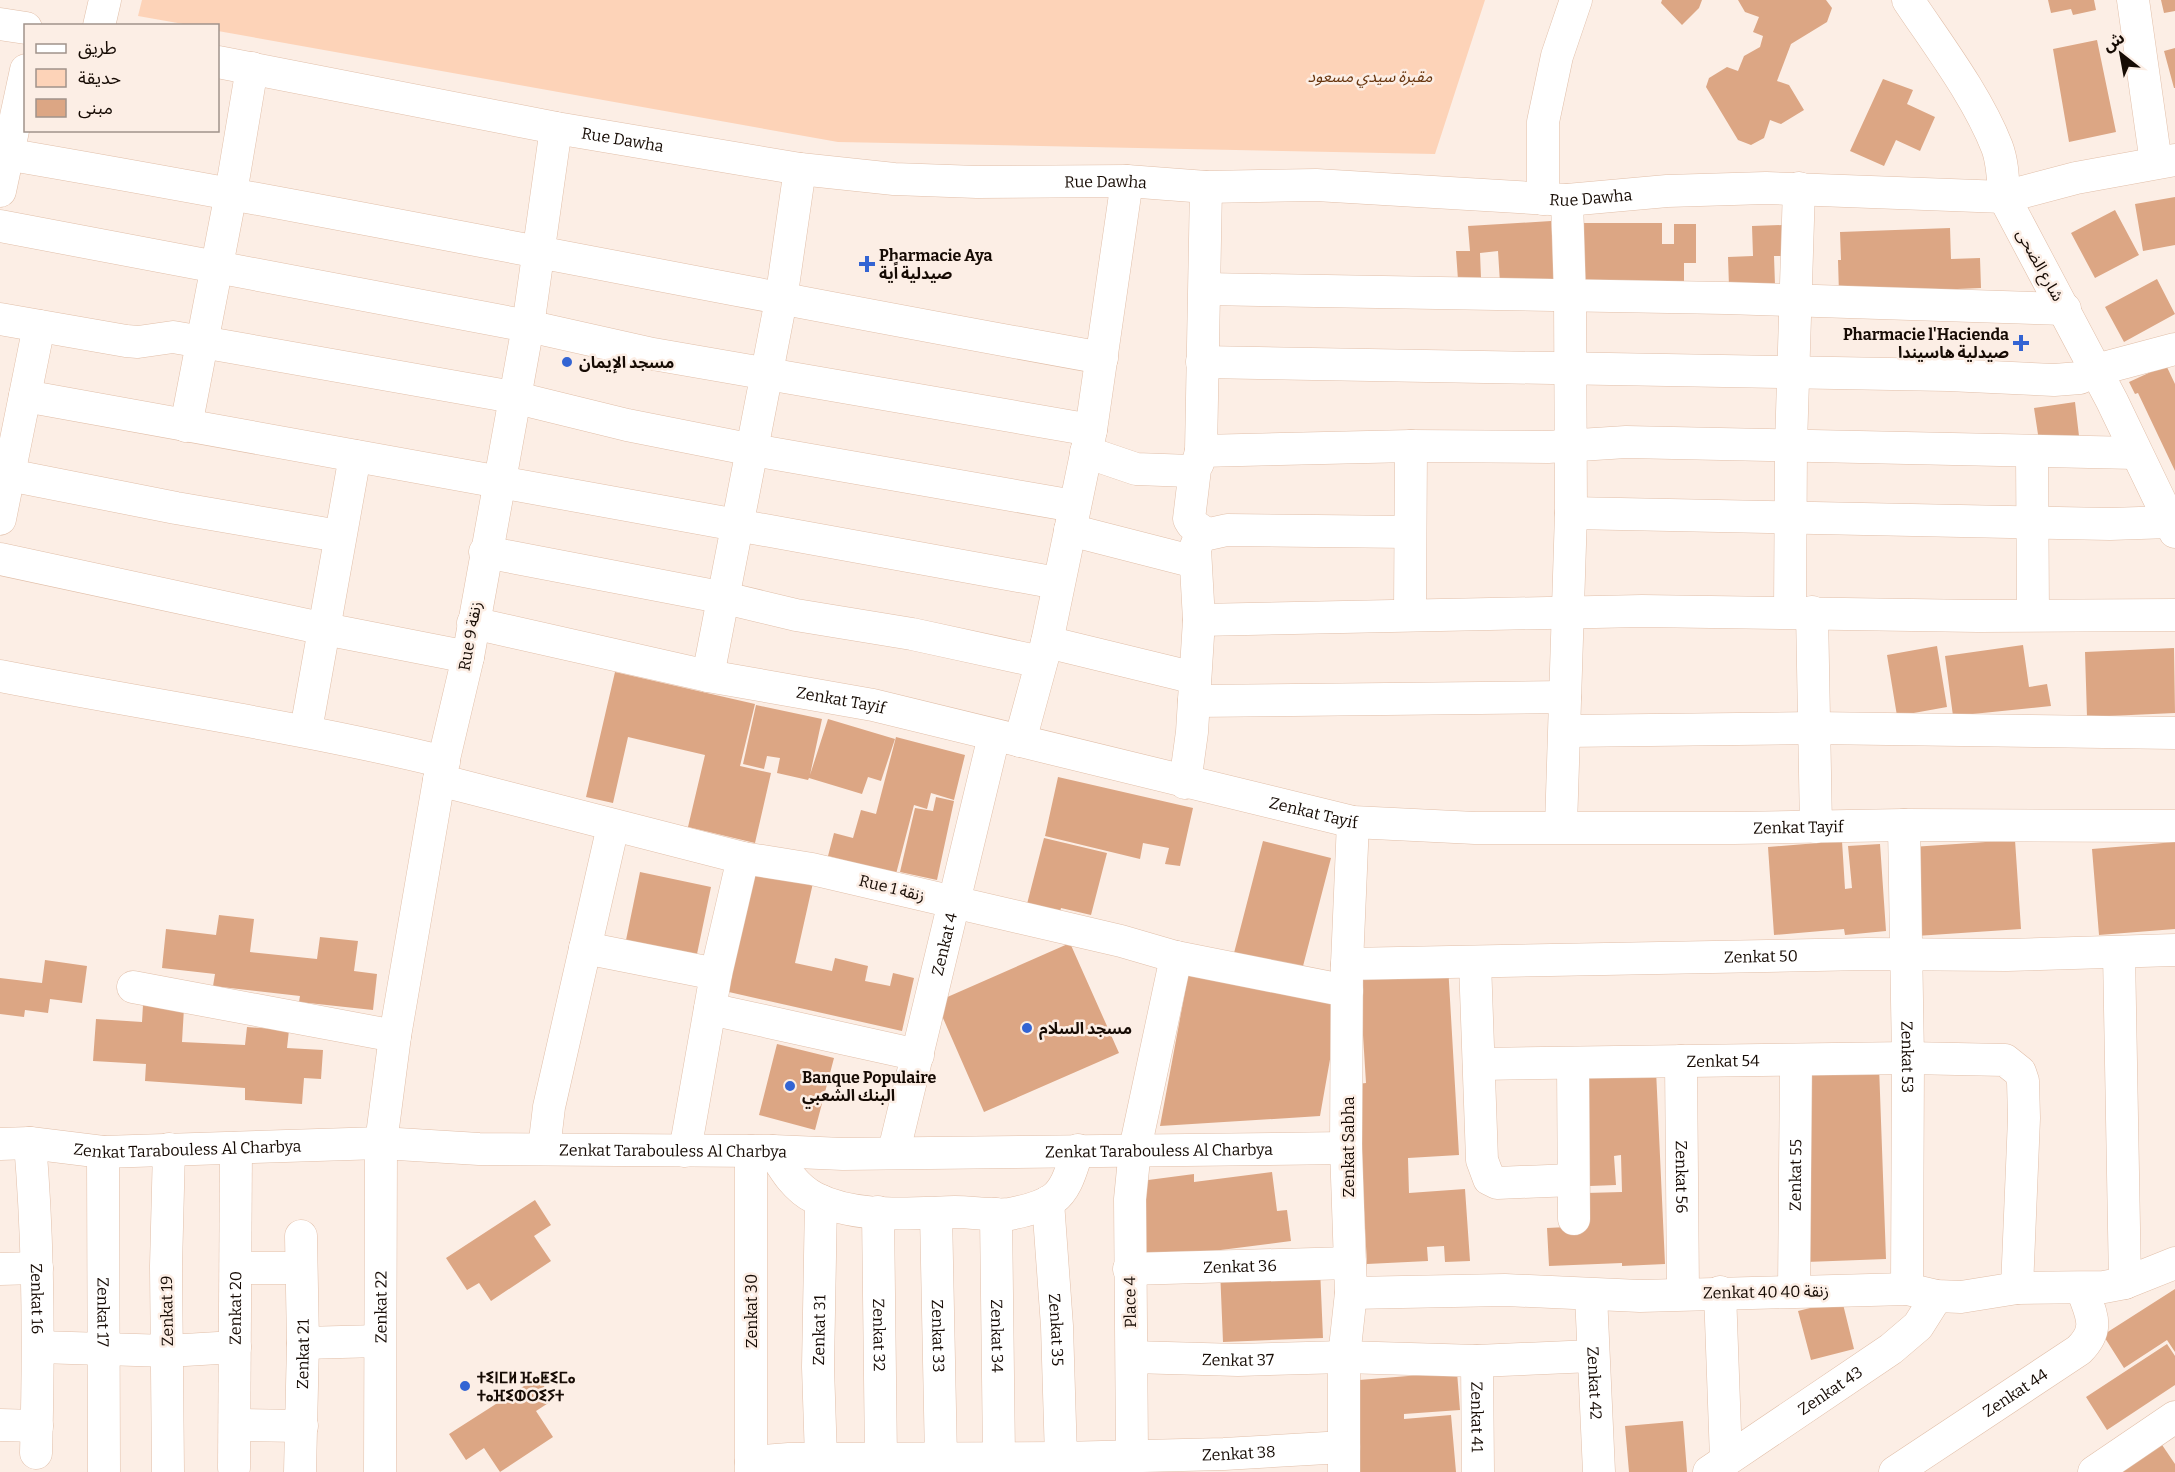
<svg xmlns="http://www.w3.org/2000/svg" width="2175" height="1472" font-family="Bitter,'Noto Sans Arabic','Noto Sans Tifinagh',serif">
<rect width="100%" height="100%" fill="#fceee5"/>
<path fill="#fdd3b8" d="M142,0H1485L1435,154L838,142L218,31V26L189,25L138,16Z"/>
<path fill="#dca684" d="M1662,0H1702L1699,8L1682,25L1661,3Z
M1738,0H1826L1832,8L1827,22L1791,44L1777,81L1789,85L1804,110L1781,124L1770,120L1764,138L1751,145L1738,140L1706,87L1709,78L1727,67L1738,71L1744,56L1760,47L1763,36L1753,32L1759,17L1745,12Z
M2048,0H2094L2096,10L2073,15L2071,9L2051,13Z
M2161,0H2175V11L2164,13Z
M2097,40L2116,132L2069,142L2053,49Z
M2175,48V88H2174L2164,51Z
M1883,79L1913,90L1907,104L1935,117L1920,151L1896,140L1884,166L1850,151Z
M2175,197V245L2143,251L2135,204Z
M2115,210L2139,255L2095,278L2071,233Z
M1551,221L1555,280L1500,283L1498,251L1480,253L1481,278L1458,280L1456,251H1470L1468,226Z
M1574,223H1662V244H1674V224H1696V263H1684V284L1574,283Z
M1782,225L1784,256H1774L1775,285L1729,287L1728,257L1753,256L1752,226Z
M1950,228L1951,259L1980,258L1981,288L1839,294L1838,260H1841L1840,232Z
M2157,279L2175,314L2124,342L2105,307Z
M2166,365L2175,384V471L2138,393L2135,394L2129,382Z
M2075,402L2079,436L2039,441L2034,408Z
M2023,645L2029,687L2047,684L2051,706L1953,716L1945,656Z
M1937,646L1947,707L1897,716L1887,655Z
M2174,648L2175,713L2087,717L2085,652Z
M615,672L755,704L740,766L771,773L755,843L688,827L705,755L628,737L613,803L586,797Z
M756,705L822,719L810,775L828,719L895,739L881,781L868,777L862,794L809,778L808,780L777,773L780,758L767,756L764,769L743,764Z
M896,737L965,755L954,800L931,793L927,809L914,805L896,874L828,856L834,833L853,838L861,810L876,814Z
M1058,777L1193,808L1180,866L1165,864L1169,848L1143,843L1140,859L1045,836Z
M936,797L954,801L937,880L900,872L915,808L933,811Z
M1044,838L1107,853L1091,915L1061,908L1060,912L1027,904Z
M2015,840L2021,929L1916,936L1912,847Z
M1263,841L1331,858L1302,970L1234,953Z
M1842,841L1845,889L1852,888L1848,846L1880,844L1886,931L1845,935L1844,929L1774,935L1768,847Z
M2175,842V929L2099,935L2092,849Z
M750,860L815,874L795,963L832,971L835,958L868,966L865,981L890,986L893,973L914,978L902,1031L720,990Z
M640,872L711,887L697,954L626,940Z
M219,915L254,919L250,952L317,959L320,937L358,941L354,971L377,974L373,1010L299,1002L300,996L213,986L215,974L162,968L166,929L216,935Z
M1070,943L1119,1053L984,1112L936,1002Z
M45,960L87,966L82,1003L50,999L48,1013L25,1010L24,1017L0,1014V978L42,983Z
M1190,965L1340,1003L1320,1116L1160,1126Z
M1448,965L1459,1155L1408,1158L1409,1193L1465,1189L1470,1261L1445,1262L1444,1246L1427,1247L1428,1261L1367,1264L1357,1084L1366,1083L1359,971Z
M143,1005L184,1008L182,1042L245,1045L247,1027L289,1030L287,1048L323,1050L321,1079L304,1078L302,1104L245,1100V1088L145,1081L146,1064L93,1061L96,1019L142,1022Z
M777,1044L834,1058L815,1130L759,1115Z
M1879,1066L1886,1259L1806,1262L1802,1070Z
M1656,1070L1665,1264L1622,1266V1263L1549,1266L1547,1228L1587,1226L1586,1193L1622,1192L1621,1155L1614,1156L1616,1185L1590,1186L1585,1071Z
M1272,1172L1277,1211L1287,1210L1291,1241L1142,1260L1133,1182L1194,1174V1182Z
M535,1200L551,1225L534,1236L551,1261L491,1301L479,1283L467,1290L446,1258Z
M1320,1268L1323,1338L1223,1342L1220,1269Z
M2175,1289V1352L2167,1340L2124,1368L2103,1335Z
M1842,1300L1854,1349L1811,1360L1798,1311Z
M2167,1344L2175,1356V1385L2107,1430L2086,1397Z
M1457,1372L1460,1410L1404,1414V1419L1451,1415L1456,1472H1354L1347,1381Z
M538,1377L553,1400L536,1411L553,1437L500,1472L484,1448L466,1460L449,1434Z
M1683,1421L1687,1472H1629L1625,1426Z
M2156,1436L2175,1464V1472H2103Z"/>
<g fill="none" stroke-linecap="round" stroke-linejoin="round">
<defs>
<g id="minor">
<path d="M1908,0C1938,45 1977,96 1997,147C2003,163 2003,180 2004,197L2112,401L2175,532"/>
<path d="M2133,0L2156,163"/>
<path d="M0,24L26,28"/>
<path d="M99,26L105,0"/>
<path id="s1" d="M218,62L556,128L800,169L894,179L977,182L1127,181L1206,187L1316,185L1567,200L1667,191L1766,188L2004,197L2076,178L2175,160"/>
<path d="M0,153C368,216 734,292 1102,358"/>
<path d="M0,191L26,70"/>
<path d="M1543,199V122L1557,56L1576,0"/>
<path d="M0,226L528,326L653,354L1091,430"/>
<path d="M1205,289L1725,298L2065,309"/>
<path d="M0,319L126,341L138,342L173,337L202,342L513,397L627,425L753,450L1074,506"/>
<path d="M1202,362L1948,375L2054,380L2080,378L2096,370L2175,349"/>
<path d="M25,396L1057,583"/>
<path d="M186,426L231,193L252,68"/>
<path d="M1201,451L1206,187"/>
<path d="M1086,452L1136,469L1191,471L1198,463L1201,451L1411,446L1548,447L1626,442L2135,453"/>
<path d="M2032,452L2033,615"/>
<path d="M1195,469L1189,519L1192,524L1205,533"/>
<path d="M9,475L176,508L339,536"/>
<path d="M1571,513L2110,524L2170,522"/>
<path d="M0,519L39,326"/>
<path d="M1070,530L1195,562"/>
<path d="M485,552L725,598L796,615L912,634L1041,662"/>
<path d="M0,559L325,629L468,657"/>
<path d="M1790,612L1791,445L1799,188"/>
<path d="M1812,612L1816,827"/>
<path d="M1410,614L1411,446"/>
<path d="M1199,620L1642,611L1978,616L2175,615"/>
<path id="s2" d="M473,623L708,676L873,705L1353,822L1475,828H1734L1904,825L2175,826"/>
<path d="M1047,642L1195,678"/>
<path d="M0,676C148,705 297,726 444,762"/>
<path d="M708,676L781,300L800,169"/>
<path d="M1194,701L1565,697"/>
<path d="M306,730L355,456"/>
<path d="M1565,731L1814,728L2175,733"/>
<path d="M1020,741L1047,642L1091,430L1127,181"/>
<path d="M439,780L743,858L812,869L1121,941L1176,957L1347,991"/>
<path d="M1185,783L1192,732L1199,620L1195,549L1200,536L1227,530L1410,532"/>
<path id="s3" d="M1904,825L1908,1058L1907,1289"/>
<path d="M1561,826L1571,513L1570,298L1567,200"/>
<path d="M585,948L716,974"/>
<path d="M2119,953L2125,1283"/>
<path d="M1475,962L1482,1160L1489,1179L1497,1183L1573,1180"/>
<path id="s4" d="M1347,964L1867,954L2007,955L2175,950"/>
<path d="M133,987L395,1036"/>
<path d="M710,1009L918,1055"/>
<path id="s5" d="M1681,1061L1683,1293"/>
<path d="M1573,1063L1574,1219"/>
<path id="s6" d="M1479,1064L1908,1058L2005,1060L2020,1072L2023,1081L2024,1118L2017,1288"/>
<path id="s7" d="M30,1143C39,1247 39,1350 36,1453"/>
<path id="s8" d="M0,1144L30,1143L103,1152L381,1143L479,1149L773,1151L843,1154L1346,1148"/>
<path d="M544,1149L549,1107L613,826"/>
<path d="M685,1151L716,974L743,858"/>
<path d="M751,1151V1472"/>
<path d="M773,1151C784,1169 795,1188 815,1198C856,1219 911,1213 955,1212C973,1212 993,1216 1010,1214C1025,1211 1042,1207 1053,1199C1068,1188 1072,1166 1078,1150"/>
<path id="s9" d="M894,1151L994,736"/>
<path id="s10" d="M103,1152L104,1472"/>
<path id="s11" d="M1048,1202L1057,1326L1061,1458"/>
<path id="s12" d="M878,1212L881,1460"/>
<path id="s13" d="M936,1213L941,1459"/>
<path id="s14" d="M996,1214L999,1457"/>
<path d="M236,1268H301"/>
<path d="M0,1269L37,1268"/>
<path id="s15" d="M1129,1269L1350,1263"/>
<path id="s16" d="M1794,1291L1796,1060"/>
<path d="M1720,1292L1726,1459"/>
<path d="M1351,1293L1505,1290L1640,1296L1907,1289L1937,1296L1961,1297L2017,1288L2104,1287L2125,1283L2175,1263"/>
<path id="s17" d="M1591,1295L1599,1472"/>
<path d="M303,1343L379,1341"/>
<path d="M39,1347L168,1351L235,1347"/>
<path id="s18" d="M1132,1357L1238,1360L1344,1357L1477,1361L1592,1356"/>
<path id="s19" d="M1477,1361L1478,1472"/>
<path d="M0,1425L37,1426"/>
<path d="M235,1425L302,1426"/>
<path d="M1132,1454L1130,1199L1135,1149L1176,957"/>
<path id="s20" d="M821,1459L818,1367L821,1201"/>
<path id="s21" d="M751,1462L789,1459L1061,1458L1224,1454L1344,1447"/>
<path id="s22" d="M234,1468L236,1148"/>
<path d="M168,1472L166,1266L169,1149"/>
<path id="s23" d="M300,1472L303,1343L301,1236"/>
<path id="s24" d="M380,1472L381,1143L395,1036L439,780L468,657L528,326L556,128"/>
<path d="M1344,1472V1357L1351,1293L1346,1148L1347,964L1353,822"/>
<path id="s25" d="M1709,1472L1891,1349L1918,1326L1937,1296"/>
<path id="s26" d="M1895,1472L2079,1350C2101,1328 2091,1315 2082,1289"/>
<path d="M2094,1472L2175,1417"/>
</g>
</defs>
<use href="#minor" stroke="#e1bfa9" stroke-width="33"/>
<use href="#minor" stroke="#fff" stroke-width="32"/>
</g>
<g fill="#3364d3" stroke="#fceee5" stroke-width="2">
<path d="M864 255h6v6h6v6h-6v6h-6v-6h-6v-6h6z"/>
<path d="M2018 334h6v6h6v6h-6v6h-6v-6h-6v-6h6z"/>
<circle cx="567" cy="362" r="6"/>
<circle cx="1027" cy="1028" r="6"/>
<circle cx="790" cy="1086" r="6"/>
<circle cx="465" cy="1386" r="6"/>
</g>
<g text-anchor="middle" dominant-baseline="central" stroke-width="5" stroke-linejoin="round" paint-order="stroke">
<g font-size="16" font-style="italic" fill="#68360f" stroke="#fceee5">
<text x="1370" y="76">مقبرة سيدي مسعود</text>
</g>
<g font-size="16" fill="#160b04" stroke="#fceee5">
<text stroke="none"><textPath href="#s1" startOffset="412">Rue Dawha</textPath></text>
<text stroke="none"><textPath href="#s1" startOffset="898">Rue Dawha</textPath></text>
<text stroke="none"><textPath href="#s1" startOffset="1384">Rue Dawha</textPath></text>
<text transform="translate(2040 265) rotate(61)">شارع الضحى</text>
<text transform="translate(470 636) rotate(-80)">Rue 9 زنقة</text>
<text stroke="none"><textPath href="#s2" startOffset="376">Zenkat Tayif</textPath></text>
<text stroke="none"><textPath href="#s2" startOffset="862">Zenkat Tayif</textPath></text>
<text stroke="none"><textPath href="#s2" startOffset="1348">Zenkat Tayif</textPath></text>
<text transform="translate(892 888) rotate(14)">Rue 1 زنقة</text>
<text stroke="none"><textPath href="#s9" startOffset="213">Zenkat 4</textPath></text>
<text stroke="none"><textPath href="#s4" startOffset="414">Zenkat 50</textPath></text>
<text stroke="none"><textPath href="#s3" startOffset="232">Zenkat 53</textPath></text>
<text stroke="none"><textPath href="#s6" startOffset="244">Zenkat 54</textPath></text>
<text stroke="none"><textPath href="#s8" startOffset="188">Zenkat Tarabouless Al Charbya</textPath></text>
<text transform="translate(1348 1147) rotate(-90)">Zenkat Sabha</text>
<text stroke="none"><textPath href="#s8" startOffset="1160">Zenkat Tarabouless Al Charbya</textPath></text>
<text stroke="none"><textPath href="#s8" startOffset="674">Zenkat Tarabouless Al Charbya</textPath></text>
<text stroke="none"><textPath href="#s16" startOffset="116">Zenkat 55</textPath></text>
<text stroke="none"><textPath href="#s5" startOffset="116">Zenkat 56</textPath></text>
<text stroke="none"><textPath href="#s15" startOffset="111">Zenkat 36</textPath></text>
<text transform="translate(1766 1292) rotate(-1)">Zenkat 40 زنقة 40</text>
<text stroke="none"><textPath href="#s7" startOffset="156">Zenkat 16</textPath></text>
<text transform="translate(1130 1302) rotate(-91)">Place 4</text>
<text stroke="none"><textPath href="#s24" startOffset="165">Zenkat 22</textPath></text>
<text stroke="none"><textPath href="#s22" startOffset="160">Zenkat 20</textPath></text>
<text transform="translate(167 1311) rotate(-91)">Zenkat 19</text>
<text transform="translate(751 1311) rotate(-90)">Zenkat 30</text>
<text stroke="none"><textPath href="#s10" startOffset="160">Zenkat 17</textPath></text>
<text stroke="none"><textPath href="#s20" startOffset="129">Zenkat 31</textPath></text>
<text stroke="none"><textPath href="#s11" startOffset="128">Zenkat 35</textPath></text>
<text stroke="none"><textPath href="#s14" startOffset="122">Zenkat 34</textPath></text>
<text stroke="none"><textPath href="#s12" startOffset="123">Zenkat 32</textPath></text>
<text stroke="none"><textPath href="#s13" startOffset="123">Zenkat 33</textPath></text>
<text stroke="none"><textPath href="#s23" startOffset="118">Zenkat 21</textPath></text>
<text stroke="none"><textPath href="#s18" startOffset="106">Zenkat 37</textPath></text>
<text stroke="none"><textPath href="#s17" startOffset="88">Zenkat 42</textPath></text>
<text stroke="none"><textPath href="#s25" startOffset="146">Zenkat 43</textPath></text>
<text stroke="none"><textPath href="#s26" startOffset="144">Zenkat 44</textPath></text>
<text stroke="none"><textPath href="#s19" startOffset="56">Zenkat 41</textPath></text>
<text stroke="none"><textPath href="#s21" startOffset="488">Zenkat 38</textPath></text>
</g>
<g font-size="16" font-weight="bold" fill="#160b04" stroke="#fceee5" text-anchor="start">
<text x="879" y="255">Pharmacie Aya<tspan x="879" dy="18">صيدلية اًية</tspan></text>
<text x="2009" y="334" text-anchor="end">Pharmacie l'Hacienda<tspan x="2009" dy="18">صيدلية هاسيندا</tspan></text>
<text x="579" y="362">مسجد الإيمان</text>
<text x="1039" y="1028">مسجد السلام</text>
<text x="802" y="1077">Banque Populaire<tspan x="802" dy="18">البنك الشعبي</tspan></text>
<text x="477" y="1377">ⵜⵉⵏⵎⵍ ⴼⴰⵟⵉⵎⴰ<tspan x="477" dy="18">ⵜⴰⴼⵉⵀⵔⵉⵢⵜ</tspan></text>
</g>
</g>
<rect x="24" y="24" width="195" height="108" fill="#fceee5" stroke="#a0938b" stroke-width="1.5"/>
<rect x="36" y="44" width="30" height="9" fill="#ffffff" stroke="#a0938b" stroke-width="1.5"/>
<text x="78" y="54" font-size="18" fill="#160b04">طريق</text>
<rect x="36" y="69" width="30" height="18" fill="#fdd3b8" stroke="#a0938b" stroke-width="1.5"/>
<text x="78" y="84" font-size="18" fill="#160b04">حديقة</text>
<rect x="36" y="99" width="30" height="18" fill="#dca684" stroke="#a0938b" stroke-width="1.5"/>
<text x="78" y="114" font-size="18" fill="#160b04">مبنى</text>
<g transform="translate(2121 54) rotate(329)" stroke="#fceee5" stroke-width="4.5" paint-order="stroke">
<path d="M0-4.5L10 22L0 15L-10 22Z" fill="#160b04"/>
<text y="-9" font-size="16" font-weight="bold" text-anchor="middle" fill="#160b04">ش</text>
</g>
</svg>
